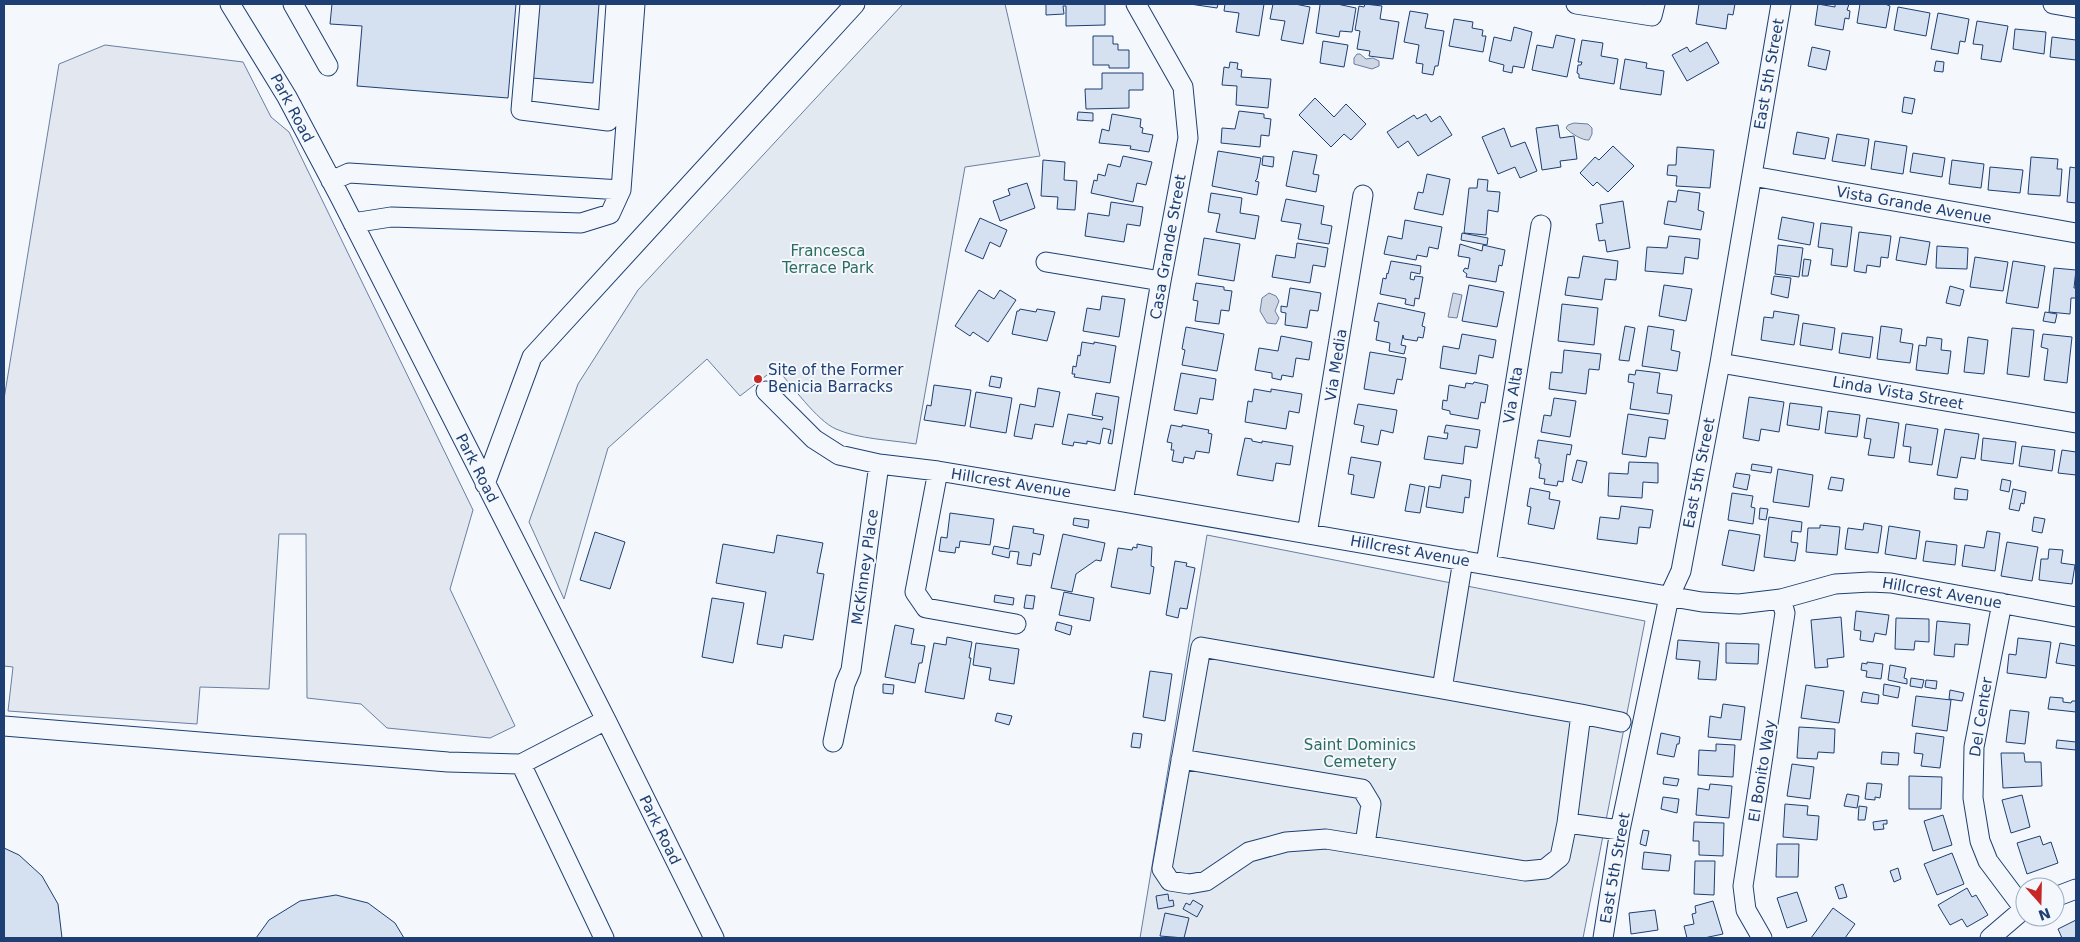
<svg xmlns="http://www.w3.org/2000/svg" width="2080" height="942" font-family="'DejaVu Sans',sans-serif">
<rect width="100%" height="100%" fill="#f4f7fb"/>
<path fill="#e3e9f0" stroke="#687fa3" d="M903,4H1005L1040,156L965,167L916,444C891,440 858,439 836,429C817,421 791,384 776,368L740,396L707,359L608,448L564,599L529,522L578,384L638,290Z
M1207,535L1645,621L1583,938H1140Z"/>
<path fill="#e3e8f0" stroke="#687fa3" d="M105,45L243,62L271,117L289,132L473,510L450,589L515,726L490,738L387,728L361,704L307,698L306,534H279L269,689L200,687L197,724L8,711L13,667L4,666V399L59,64Z"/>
<path fill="#cfd7e4" stroke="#687fa3" d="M1357,54H1360L1366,59L1373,58L1379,61V66L1372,69L1354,64V58Z
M1574,123L1588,124L1592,128V134L1589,140C1583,141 1570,133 1566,128L1568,125Z
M1269,293L1276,296L1279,301L1275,311L1279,318L1276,324L1267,323L1260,311L1262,298Z
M1453,293L1462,295L1457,318L1448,317Z"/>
<path fill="#d5e0f0" stroke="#1d3f73" d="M332,4H516L508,98L357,86L362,26L330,24Z
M539,4H599L593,83L532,78Z
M1046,4H1105V25L1066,26V6H1063L1064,14L1046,15Z
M1190,4H1218L1217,8Z
M1225,4H1264L1259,36L1236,32L1239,13L1224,11Z
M1273,4H1295L1310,7L1303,44L1281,40L1285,21L1270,19Z
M1319,4H1337L1356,8L1352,32L1340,31L1339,37L1316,33L1320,5Z
M1365,4L1382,6L1380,19L1399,22L1393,59L1369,56L1370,51L1357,49L1360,31L1355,30L1359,6L1364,7Z
M1699,4H1742H1735L1733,15L1728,14L1726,29L1696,24Z
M1818,4L1835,7V4H1849L1847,10L1850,11L1849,19L1845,18L1843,30L1815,25Z
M1860,4H1885L1890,6L1886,28L1857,23Z
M1898,7L1930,13L1926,36L1894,30Z
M1410,11L1428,14L1425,28L1444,31L1438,66H1435L1433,75L1422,73L1423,64L1416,63L1419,45L1404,42Z
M1938,13L1969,19L1965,42L1960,41L1958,54L1931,49Z
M1454,19L1473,22L1472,28L1483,30L1482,36H1486L1483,52L1449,46Z
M1977,21L2008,26L2001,62L1981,59L1983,45L1973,44Z
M1514,27L1532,32L1524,68L1513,66L1512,73L1503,71L1504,65L1489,61L1494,37L1511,41Z
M2015,29L2046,32L2044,54L2013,49Z
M1556,35L1575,39L1567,77L1532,70L1537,45L1553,48Z
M1093,36H1113V44H1118V50H1129V68H1109V65H1093Z
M2052,37L2076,40V60L2050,57Z
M1582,40L1603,43L1601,56L1618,59L1614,84L1579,78V74L1577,73L1578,65H1581L1582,62H1578Z
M1323,41L1348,45L1344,67L1320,63Z
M1707,42L1719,63L1687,81L1672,55L1687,47L1690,52Z
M1812,47L1830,51L1826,70L1808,66Z
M1625,59L1647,63L1646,68L1664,71L1661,95L1620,89Z
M1936,61L1944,62L1943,72L1934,71Z
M1230,62L1238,63L1237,69L1242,70L1241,77L1271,79L1268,108L1236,105L1237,86L1222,85L1224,67L1229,68Z
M1102,73H1143V90H1129V108L1086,109L1085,89H1102Z
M1904,97L1915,99L1912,114L1902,112Z
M1315,98L1334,117L1346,104L1366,124L1351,140L1344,134L1331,147L1299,115Z
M1239,111L1264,114V118L1271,119L1269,136L1261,135L1260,147L1221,143L1222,128L1235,129Z
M1078,112L1093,113V121L1077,120Z
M1112,114L1141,119L1140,127L1143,128L1142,133L1153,135L1149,152L1130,149L1131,146L1099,143L1102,129L1109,131Z
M1426,114L1431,122L1440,116L1452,135L1418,156L1408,141L1398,148L1387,132L1414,115L1417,119Z
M1558,125L1560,138L1574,136L1577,159L1560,161L1561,167L1542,170L1536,128Z
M1504,128L1511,147L1525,142L1537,171L1520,178L1515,167L1498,174L1482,137Z
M1797,132L1829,138L1825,159L1793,154Z
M1837,134L1869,139L1865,166L1832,161Z
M1875,141L1907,146L1903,174L1871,169Z
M1613,146L1634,166L1608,192L1597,182L1593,186L1580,173L1595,157L1599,160Z
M1677,147L1714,150L1710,188L1676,186L1677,176L1667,175L1668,165H1676Z
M1218,151L1261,158L1257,179L1255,181L1259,182L1257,195L1212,186Z
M1293,151L1317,155L1313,174L1319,175L1316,192L1286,186Z
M1913,153L1945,158L1942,177L1910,172Z
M1123,156L1152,162L1146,185L1137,183L1133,202L1091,193L1094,180L1097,181L1098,174L1105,176L1108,164L1120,167Z
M1263,156L1274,157L1273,167L1262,165Z
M2031,157L2058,159L2057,169H2062L2060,196L2028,194Z
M1043,160L1065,162L1064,180L1077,181L1075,210L1057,209L1058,197L1041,196Z
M1952,160L1984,164L1981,188L1949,184Z
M1990,167L2023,170L2020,193L1988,190Z
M2070,167L2076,168V203L2067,202Z
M1427,174L1450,179L1443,215L1414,209L1418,192L1423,193Z
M1478,179L1488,180L1487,191L1500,192L1498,212L1488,210L1486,235L1464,233L1469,188H1477Z
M1027,183L1035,208L1000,221L993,201L1010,195L1008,189Z
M1678,190L1700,193L1698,210L1704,212L1701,230L1664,224L1668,201L1676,202Z
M1211,193L1242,198L1240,213L1259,216L1255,239L1216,232L1220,214L1208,212Z
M1286,199L1324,206L1321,224L1332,226L1329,244L1298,239L1301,224L1281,221Z
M1623,201L1630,248L1607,252L1605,240L1599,241L1596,224L1603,223L1600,205Z
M1111,202L1143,207L1140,226L1127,224L1124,242L1085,236L1088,213L1109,216Z
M1782,217L1814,223L1810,245L1778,239Z
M980,218L1007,230L1000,247L990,242L983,259L965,251Z
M1405,220L1442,227L1438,249L1429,247L1427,257L1417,255L1416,260L1384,254L1388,236L1402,239Z
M1821,223L1852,227L1847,267L1831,265L1833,249L1818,247Z
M1859,232L1891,236L1888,258L1881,257L1880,267L1867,265L1866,273L1854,271Z
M1462,233L1488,238L1487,245L1461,240Z
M1669,236L1700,239L1698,259L1685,257L1683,274L1645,271L1647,247L1667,248Z
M1900,237L1930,242L1926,265L1896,260Z
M1204,238L1240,244L1234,281L1198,275Z
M1297,243L1328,248L1325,267L1313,265L1310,283L1272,277L1276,255L1295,258Z
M1460,244L1482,251L1483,245L1505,250L1502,266L1499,265L1496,282L1466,277L1467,274L1463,271L1465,268L1468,269L1470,258L1458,256Z
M1778,245L1803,248L1799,277L1775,274Z
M1937,246L1968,248L1967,269L1936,268Z
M1583,256L1618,261L1616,280L1605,279L1602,300L1565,295L1568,277L1579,278Z
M1975,257L2008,262L2003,291L1970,287Z
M1804,259L1811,260L1808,276H1802Z
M1391,261L1421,266L1420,274L1411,272L1410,279L1414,280L1415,276L1423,277L1419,299L1415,298L1414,306L1405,304L1406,299L1380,294L1383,278L1386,279L1387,273L1388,274Z
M2013,261L2045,266L2038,308L2006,303Z
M2054,268L2076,270L2074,288H2076V298H2071L2070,314L2049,312Z
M1774,276L1791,278L1788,298L1771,294Z
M1196,283L1224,287V290L1232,291L1229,311L1221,310L1219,324L1195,321L1198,301L1193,300Z
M1469,285L1504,292L1497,327L1462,321Z
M1664,285L1692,289L1686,321L1659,316Z
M1950,286L1964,290L1960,306L1946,303Z
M1290,288L1321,293L1318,311L1310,310L1307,328L1285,325L1286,313L1281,312V306L1287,307Z
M979,290L994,299L1000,290L1016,300L988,342L973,332L970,336L955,326Z
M1102,296L1125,299L1119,337L1083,331L1087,308L1100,310Z
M1378,303L1425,313L1422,326L1425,327L1423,338L1418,337L1417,341L1404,339L1403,335L1401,345L1406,346L1404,354L1389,351L1390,343L1376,340L1379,322L1374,321Z
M1562,304L1598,308L1594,345L1558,341Z
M1020,309L1036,312L1037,309L1055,312L1047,341L1012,334L1017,311H1019Z
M1774,311L1799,315L1794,345L1761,340L1764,317L1773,318Z
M2045,312L2057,314L2055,323L2043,321Z
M1803,323L1835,328L1832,350L1800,345Z
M1625,326L1635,328L1629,361L1619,360Z
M1648,326L1674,330L1671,350L1680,352L1677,371L1642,366Z
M1881,326L1902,329L1900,342L1913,344L1910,363L1877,359Z
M1186,327L1224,334L1217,371L1182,365L1185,350L1182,349Z
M2012,328L2034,330L2029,377L2007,374Z
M1842,333L1873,337L1870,358L1839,353Z
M1462,334L1496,340L1493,358L1479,355L1476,374L1440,368L1443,346L1459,349Z
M2043,334L2072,337L2067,383L2044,380L2048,349L2041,347Z
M1281,336L1312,342L1309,360L1296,358L1293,377L1282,375L1281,380L1272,378V373L1255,370L1259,348L1278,351Z
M1927,337L1942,339L1941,350L1951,351L1948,374L1916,370L1919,345L1926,346Z
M1968,337L1988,340L1984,374L1964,372Z
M1082,342L1094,344V342L1116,346L1110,383L1074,377L1075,374H1072L1073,366L1076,367L1078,355L1080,356Z
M1564,350L1601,354L1599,370L1589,369L1586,394L1549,389L1551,372L1562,373Z
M1370,352L1406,358L1402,380L1397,379L1394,394L1364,389Z
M1636,370L1660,373L1657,393L1672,395L1669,414L1630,409L1634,383L1628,382L1629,374L1635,375Z
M1181,373L1216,379L1213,400L1200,398L1197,414L1174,410Z
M991,376L1002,378L1000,388L989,386Z
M1474,382L1488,385L1485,403L1481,402L1478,419L1450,414V411L1442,409L1443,400L1447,401L1449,385L1465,388L1466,383L1473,384Z
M934,385L971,390L965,426L924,420L927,405L931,406Z
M1038,388L1060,392L1053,427L1035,424L1032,439L1014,436L1020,404L1035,407Z
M1254,389L1271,392V389L1302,394L1299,413L1289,411L1286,429L1245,422L1248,401L1252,402Z
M976,392L1012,398L1006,433L970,427Z
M1096,393L1119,397L1112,444L1108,443L1111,430L1103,428L1100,444L1087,441V444L1074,442L1073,446L1062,444L1068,414L1102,420L1103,417L1092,415Z
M1749,397L1784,402L1779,432L1761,429L1759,441L1743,438Z
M1554,398L1576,401L1570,437L1541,432L1544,415L1551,416Z
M1790,403L1822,407L1819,430L1787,425Z
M1358,404L1397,410L1393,433L1381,430L1378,445L1361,442L1364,426L1354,424Z
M1828,411L1860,415L1857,437L1825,433Z
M1628,414L1668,420L1665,439L1649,437L1646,457L1622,454Z
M1867,418L1899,423L1894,458L1868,455L1871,439L1864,438Z
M1906,424L1938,429L1932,465L1909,462L1911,447L1903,446Z
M1171,425L1182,427V425L1209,430L1208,433L1212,434L1209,453L1196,451L1194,459L1184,457L1183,463L1172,461L1174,450H1171L1172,443L1167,442Z
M1446,425L1480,430L1477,448L1465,446L1463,464L1424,459L1428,436L1447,439L1448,433H1444Z
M1945,429L1979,434L1975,459L1961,457L1957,478L1937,475Z
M1245,438L1252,439V441L1262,443V441L1293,446L1290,465L1276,463L1273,481L1237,475Z
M1983,438L2016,442L2013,464L1981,460Z
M1538,440L1572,445L1570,455L1567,454L1563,482L1558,481L1557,486L1544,484L1545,479L1539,478L1541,464L1539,463V458H1535Z
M2022,446L2055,450L2052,471L2019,466Z
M2062,450L2076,452V475L2058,473Z
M1351,457L1381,462L1374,498L1351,494L1354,475L1348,474Z
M1577,460L1587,462L1582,483L1572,480Z
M1629,462L1658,463V483L1643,482L1642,498L1608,496L1609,473L1628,474Z
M1752,464L1772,467L1771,473L1751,470Z
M1778,469L1813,475L1809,507L1773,502Z
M1736,473L1750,475L1747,490L1733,487Z
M1442,475L1471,480L1469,498L1465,497L1463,513L1426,507L1429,486L1440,488Z
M1831,477L1844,479L1842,491L1828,489Z
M2002,479L2011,481L2009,492L2000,490Z
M1410,484L1425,487L1420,513L1405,511Z
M1530,488L1550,492L1549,499L1560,501L1554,529L1528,524L1531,507L1527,506Z
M1955,488L1968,490L1967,500L1954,499Z
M2013,489L2026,492L2024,504L2021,503L2019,511L2009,509Z
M1732,493L1753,496L1751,507L1755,508L1753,524L1728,520Z
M1621,506L1653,510L1650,528L1639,527L1637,544L1597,539L1600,517L1619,519Z
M1760,508L1768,509L1766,520L1759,519Z
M950,513L994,519L990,545L960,541L959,548L956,547L955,553L939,551L941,537L947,538Z
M1769,517L1802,522L1801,532L1792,531L1791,542L1798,543L1795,561L1764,557Z
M2034,517L2045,519L2042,533L2032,531Z
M1074,518L1089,520L1088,528L1073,525Z
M1864,523L1882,526L1878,553L1845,549L1848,528L1863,530Z
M1820,525L1840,527L1837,555L1806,552L1808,528H1820Z
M1013,526L1034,529L1033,533L1044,535L1040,555L1033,553L1031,566L1017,564L1019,552L1010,551L1009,558L992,554L994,546L1009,549Z
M1889,526L1920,531L1916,559L1885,554Z
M1729,530L1760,535L1754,571L1722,565Z
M1987,531L2000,533L1995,571L1962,566L1965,545L1984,548Z
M595,532L625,542L610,589L580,580Z
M1063,534L1105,543L1101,561L1096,560L1076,574L1072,592L1051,588Z
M777,535L823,543L817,573L824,574L813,640L784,635L782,648L757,644L766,592L716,583L723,544L774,553Z
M1926,541L1957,545L1955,565L1923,561Z
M2007,542L2038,547L2032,581L2001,576Z
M1137,544L1152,547L1151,566L1154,567L1150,594L1111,587L1118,548L1132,550L1133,547L1137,548Z
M2049,549L2063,550L2061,563L2075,565L2072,584L2039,580L2041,559H2048Z
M1175,561L1187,563L1186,566L1195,568L1187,609L1180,608L1178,618L1166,615Z
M1064,592L1094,598L1090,621L1059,615Z
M995,595L1014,598L1013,605L994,602Z
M1026,595L1035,596L1033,609L1024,608Z
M712,598L744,603L733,663L702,657Z
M1856,611L1889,615L1886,635L1875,633L1873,642L1860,640L1861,631L1854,630Z
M1841,617L1844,657L1827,659L1828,667L1815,668L1811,620Z
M1896,618L1929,619V642L1915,641L1914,650L1895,649Z
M1937,621L1970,624L1968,645L1955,644L1954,657L1934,655Z
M1057,622L1072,626L1070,635L1055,630Z
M895,625L914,629L911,644L925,646L922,663H919L915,683L885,677Z
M947,637L972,642L969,658H971L964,699L925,692L934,643L946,645Z
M2018,638L2051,642L2046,678L2007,673L2009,654L2016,655Z
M1678,640L1719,643L1716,680L1698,679L1700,661L1676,659Z
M976,643L1019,649L1014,684L989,680L991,668L973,665Z
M1726,643L1759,644L1758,664L1726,663Z
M2060,643L2076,646V666L2056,663Z
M1867,662L1883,664L1881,679L1866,677L1867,671L1861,670L1862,663L1867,664Z
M1890,665L1906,668L1904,678L1907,679V684L1888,680Z
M1150,671L1172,674L1165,721L1143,717Z
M1911,678L1924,680L1922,688L1910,686Z
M1926,680L1937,681L1936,689L1925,687Z
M883,684L894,685L893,694L883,693Z
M1884,684L1900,687L1898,698L1883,695Z
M1806,685L1844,691L1839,723L1801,718Z
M1950,690L1964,693L1962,701L1949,699Z
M1863,692L1879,695L1878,704L1861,702Z
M1916,696L1951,700L1947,731L1912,726Z
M2050,697L2063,698V702L2071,703L2072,701H2076V712L2048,709Z
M1723,704L1745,707L1741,740L1708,737L1710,716L1721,718Z
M2010,710L2029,712L2025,744L2006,742Z
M997,713L1012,716L1009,725L995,721Z
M1799,727L1835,729L1834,753L1818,752L1817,759L1797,758Z
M1133,733L1142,734L1140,748L1131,747Z
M1661,733L1680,737L1679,744H1677L1674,757L1657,754Z
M1916,733L1944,737L1940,768L1921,766L1923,754L1914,753Z
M2057,740L2076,742V750L2056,748Z
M1716,744L1735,745L1733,777L1698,775L1699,750L1716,751Z
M1882,752L1899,753L1898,765L1881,764Z
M2001,753H2024L2025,762H2041L2042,786L2003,788Z
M1792,764L1814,767L1810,799L1787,796Z
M1909,776L1942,777L1941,809H1909Z
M1664,777L1679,779L1677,786L1663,784Z
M1867,783L1882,784L1880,798L1875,797V800L1865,799Z
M1710,784L1732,786L1729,818L1696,815L1698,788L1709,790Z
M1847,794L1859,796L1857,808L1844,806Z
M2022,795L2030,827L2011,833L2002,800Z
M1663,797L1679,799L1677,813L1661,809Z
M1785,804L1808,806L1807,815L1819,816L1817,840L1783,837Z
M1859,806L1867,807L1865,820H1858Z
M1943,815L1952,845L1933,851L1924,821Z
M1887,820V824H1883L1884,829L1874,830L1873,822Z
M1694,822L1724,823L1723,856L1699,855V841H1693Z
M1643,830L1649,831L1646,846L1640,844Z
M2040,836L2043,845L2051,842L2058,863L2027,874L2017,843Z
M1777,844H1799L1798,877H1776Z
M4,848L19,855L42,876L58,904L62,938H4Z
M1644,852L1671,855L1669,871L1642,869Z
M1952,853L1964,884L1937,895L1924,864Z
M1695,861H1715L1714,895L1694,894Z
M1898,868L1901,879L1894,882L1890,871Z
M1843,884L1847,897L1839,899L1835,887Z
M1967,888L1972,897L1976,895L1988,915L1967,927L1962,919L1950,925L1938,905Z
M1797,892L1807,921L1787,928L1777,898Z
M1168,894L1169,901L1173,900L1174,906L1158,909L1156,896Z
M336,895L368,903L395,923L404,938H256L269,920L300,901Z
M1193,900L1203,906L1197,917L1183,909L1186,903L1190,905Z
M1713,901L1723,934L1704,938H1687L1684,926L1694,924L1692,914L1696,913L1695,906Z
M1833,908L1855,924L1845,938H1811Z
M1655,910L1658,930L1631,934L1629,913Z
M1165,913L1189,918L1184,938L1160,936Z
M2076,920V938H2062L2058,929Z"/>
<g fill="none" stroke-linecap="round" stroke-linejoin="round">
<defs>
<path id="minor" d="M230,4L287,97L340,197L606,720L714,938
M293,4L328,66
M530,4L521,110L608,121L616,4
M1576,4L1652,16L1655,4
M2053,4L2076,8
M1752,176L2076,233
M331,181L349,173L621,190L635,4
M353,223L391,217L581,223L610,214L621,190
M1046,262L1161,281
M1720,363L2076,423
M766,391L814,439L839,455L879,464L938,471L1123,502L1702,602L1739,604L1781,599L1835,584L1870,582L1891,583L2076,617
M938,471L915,592L926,608L1016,624
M485,484L532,357L855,4
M1123,502L1161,281L1188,138L1183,87L1136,4
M1307,534L1363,195
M1486,564L1541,225
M2002,603L1974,747L1973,798L1980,841L1988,861L2024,909
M1442,689L1581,714L1567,823L1560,857L1545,869L1525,871L1326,839L1286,842L1249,852L1206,881L1189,884L1170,881L1162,869L1201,647L1442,689L1463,560
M1581,714L1621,722
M4,726L448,762L521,764L606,720
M833,742L845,684L851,670L879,464
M1181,759L1362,789L1371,804L1365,844
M521,764L604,938
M1567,823L1620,830
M2055,897L2076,889
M1603,938L1620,830L1669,597L1681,571L1720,363L1781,4
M1762,938L1746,910L1743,886L1785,613L1781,599
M1990,938L2025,908"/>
</defs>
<use href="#minor" stroke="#1d3f73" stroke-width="21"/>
<use href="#minor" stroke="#f4f7fb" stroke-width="19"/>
</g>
<circle fill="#c62828" stroke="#f4f7fb" stroke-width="2" cx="758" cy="379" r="5"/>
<g text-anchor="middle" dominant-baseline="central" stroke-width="4" stroke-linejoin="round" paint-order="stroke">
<g font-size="15" fill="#1d3f73" stroke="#f4f7fb">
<text transform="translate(1769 74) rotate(-80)">East 5th Street</text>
<text transform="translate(292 108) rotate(62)">Park Road</text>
<text transform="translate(1914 205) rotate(10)">Vista Grande Avenue</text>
<text transform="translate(1168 247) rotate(-80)">Casa Grande Street</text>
<text transform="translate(1336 365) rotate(-81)">Via Media</text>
<text transform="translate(1898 393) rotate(10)">Linda Vista Street</text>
<text transform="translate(1513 395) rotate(-81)">Via Alta</text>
<text transform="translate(477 468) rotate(63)">Park Road</text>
<text transform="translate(1699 473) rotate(-79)">East 5th Street</text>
<text transform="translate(1011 483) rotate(9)">Hillcrest Avenue</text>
<text transform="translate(1410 551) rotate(10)">Hillcrest Avenue</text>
<text transform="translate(865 567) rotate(-82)">McKinney Place</text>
<text transform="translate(1942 593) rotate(10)">Hillcrest Avenue</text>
<text transform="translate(1981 717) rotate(-81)">Del Center</text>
<text transform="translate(1762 771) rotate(-81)">El Bonito Way</text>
<text transform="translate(660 830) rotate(64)">Park Road</text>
<text transform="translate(1615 868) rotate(-80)">East 5th Street</text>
</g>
<g font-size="15" fill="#2c6c60" stroke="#f4f7fb">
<text x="828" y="251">Francesca<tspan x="828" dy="17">Terrace Park</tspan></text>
<text x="1360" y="745">Saint Dominics<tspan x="1360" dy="17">Cemetery</tspan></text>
</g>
<g font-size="15" fill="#1d3f73" stroke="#f4f7fb" text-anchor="start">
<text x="768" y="370">Site of the Former<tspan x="768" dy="17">Benicia Barracks</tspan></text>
</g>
</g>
<rect width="2080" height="942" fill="none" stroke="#1d3f73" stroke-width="10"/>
<g transform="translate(2040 902) rotate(160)"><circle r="24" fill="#f4f7fb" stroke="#9eadc5"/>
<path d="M0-4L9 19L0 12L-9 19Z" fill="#c62828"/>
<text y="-8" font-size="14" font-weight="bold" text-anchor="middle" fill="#1d3f73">N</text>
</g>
</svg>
